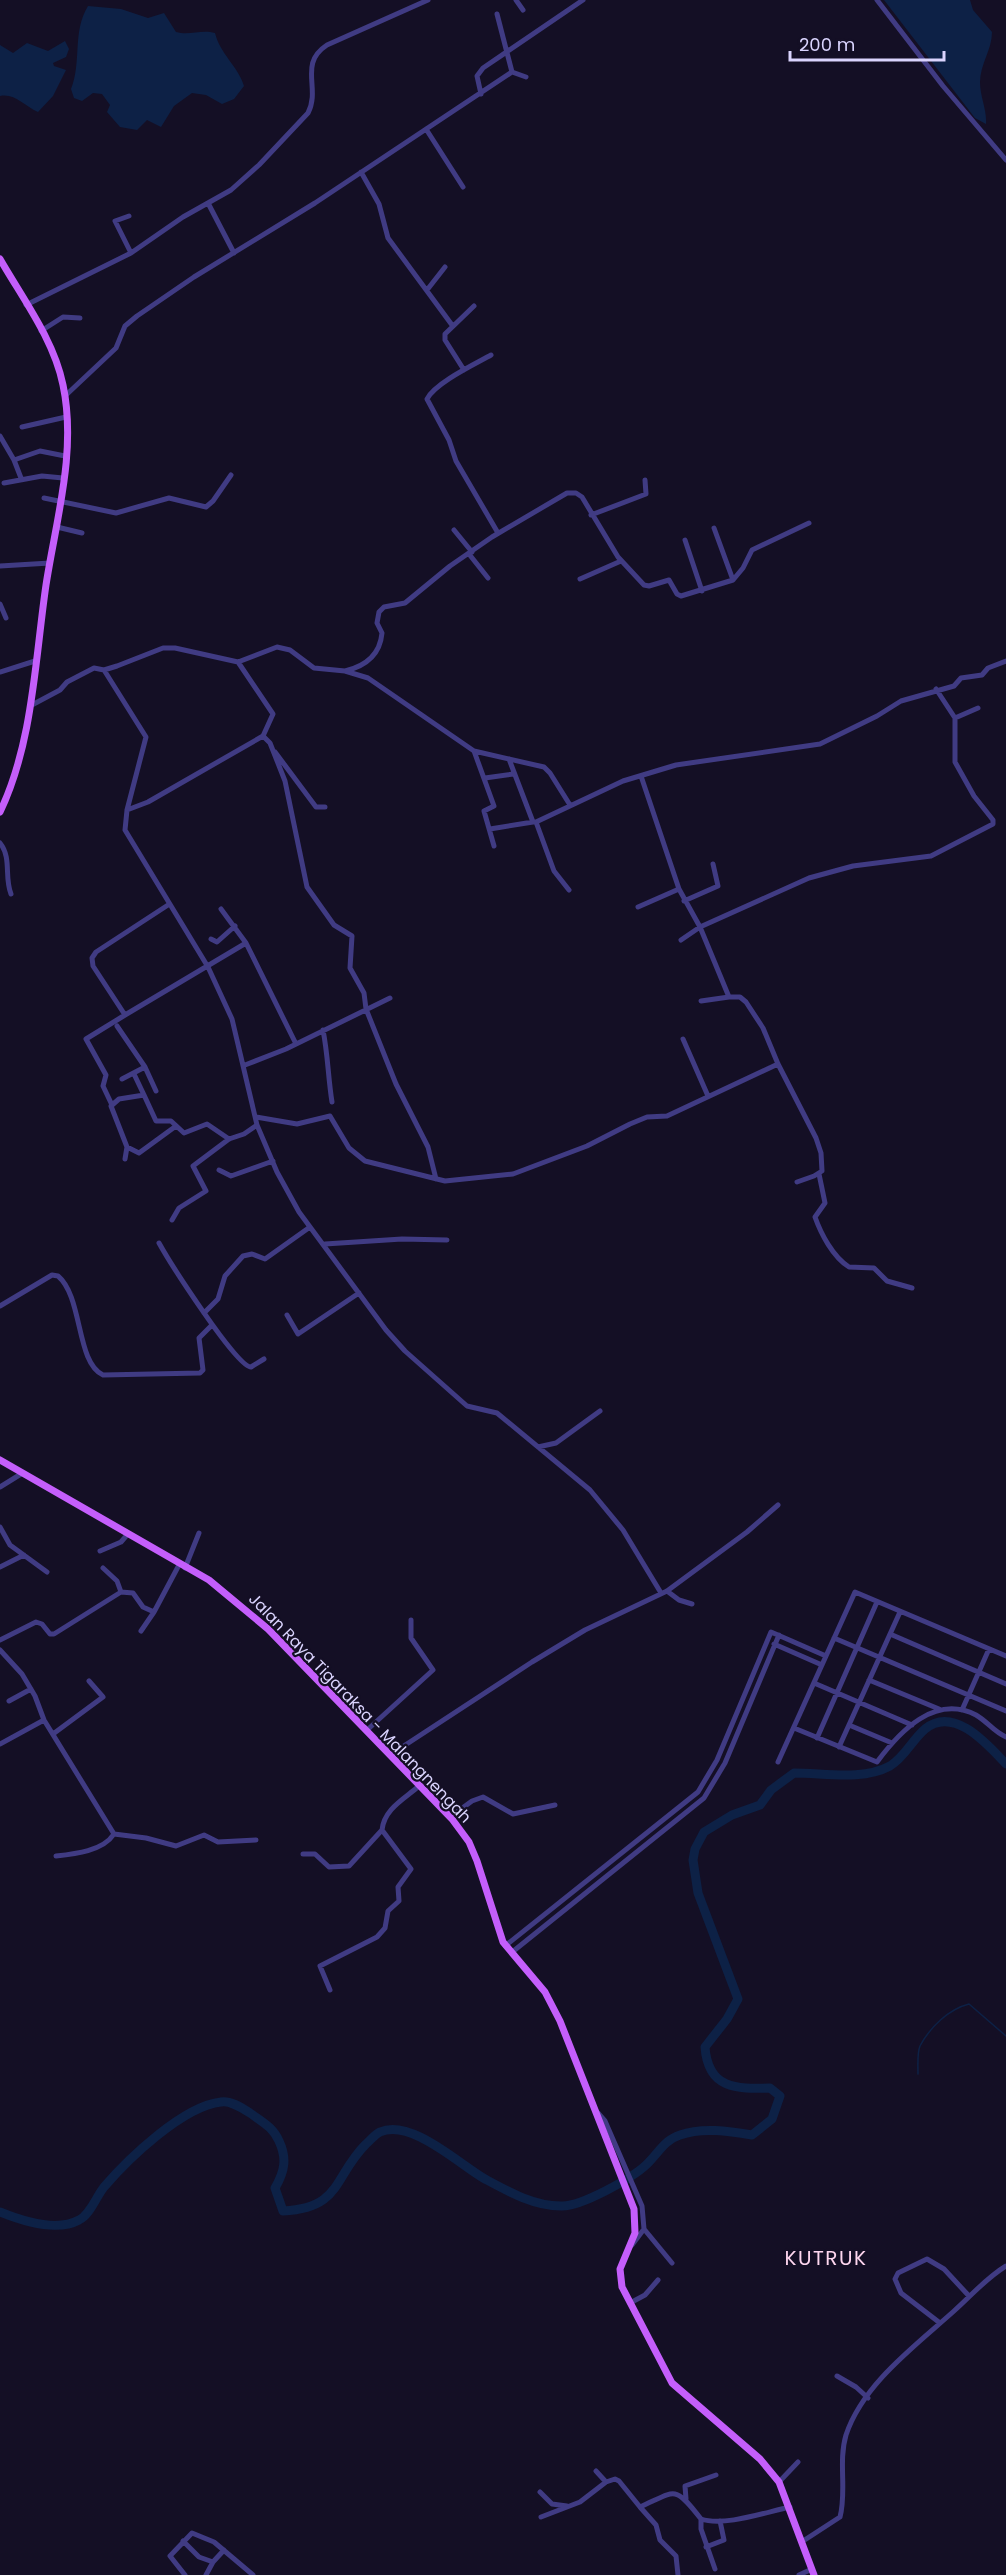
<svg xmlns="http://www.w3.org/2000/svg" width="1006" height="2575" font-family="Poppins,sans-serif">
<rect width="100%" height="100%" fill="#140f25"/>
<path fill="#0d2146" d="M884,0H970L973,10L992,32C992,50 980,64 980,82C980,97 987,109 986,124L975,118Z
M88,6L121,9L148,18L164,13L176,32C190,36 201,29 215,33C220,54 238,66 244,86L234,99L222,104L206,95L192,93L174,106L161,127L147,120L137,130L120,127L107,112L110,105L102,94L93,93L82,101L74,98L71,89C82,62 72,32 88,6Z
M65,41L69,49L66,57L53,63L54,66L66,70L53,96L38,112C24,106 15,93 0,96V45L13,53L27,43L48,51Z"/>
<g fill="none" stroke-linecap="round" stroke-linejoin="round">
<path stroke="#0d2146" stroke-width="1.5" d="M918,2074C918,2066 917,2053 920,2046C930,2027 949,2009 969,2004L1006,2036"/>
<path stroke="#0d2146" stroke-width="9" d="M0,2212C22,2221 57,2232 79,2220C90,2215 96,2197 104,2187C128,2159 183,2106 221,2102C230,2100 242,2108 250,2113C262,2122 273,2127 279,2141C287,2158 285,2171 275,2188L283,2211C342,2208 333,2177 366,2144C370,2141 375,2134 380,2132C411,2118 460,2165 485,2179C509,2192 534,2206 561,2206C581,2207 632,2178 646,2165C658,2154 664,2140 680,2135C702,2127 729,2131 752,2135L772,2119L780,2096L770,2088C736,2089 708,2089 705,2047L727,2019L738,1999L698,1893L693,1860L695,1849L704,1832L732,1815L760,1805L771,1790L794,1773C825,1773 862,1781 890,1766C905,1757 912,1740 925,1729C954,1705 988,1745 1006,1764"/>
<path stroke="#403b83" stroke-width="5" d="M516,0L523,10
M877,0L943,86L1006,160
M497,14L512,72
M481,94L477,76L483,68L583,0
M426,129L463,187
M361,172L379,204L388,238L452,325
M208,203L234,253
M129,216L115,221L131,253
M427,290L445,267
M26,305L131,253L183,217L231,190L259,165L308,113C321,88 298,64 327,45L428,0
M41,331L63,317L80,318
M491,355C475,364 435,383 427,399L449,440L456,461L498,533
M464,370L445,340V334L474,306
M65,396L116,348L125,326L137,316L194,277L315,203L512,72L526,77
M22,427L66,417
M0,436L14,460L40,451L65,456
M14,460L21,478
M4,483L42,476L63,478
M44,498L116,513L169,498L206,507L213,501L231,475
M591,515L646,494L645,480
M57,527L82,533
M714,528L733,580
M454,530L472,552
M685,540L702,591
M469,554L488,578
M0,566L50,563
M580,579L621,561
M0,604L6,618
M238,662L273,714L263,736L270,743L285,781L307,887L334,925L352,936L350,968L364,993L366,1009L396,1084L428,1147L436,1179
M104,670L146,737L127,810L125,830L208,967L232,1019L257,1125L277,1172L299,1212L386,1330L405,1351L467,1406L497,1413L590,1490L623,1530L661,1593
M345,671C366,666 380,655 382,633L377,623L379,612L384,607L405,603L450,566L492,537L567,493H576L582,497L618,557L644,585L649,586L669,580L677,594L681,596L733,580L743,568L752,550L809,523
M0,672L35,661
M936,689L955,718L978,708
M30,706L60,690L67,682L94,668L104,670L117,666L163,648H175L238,662L277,647L290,650L314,668L345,671L368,678L474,751L544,767L550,773L570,805
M474,751L494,806L484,811L494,846
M275,752L316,807H325
M509,759L533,822H536L554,871L569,890
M641,776L679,889L700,927L729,997L701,1001
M485,778L513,774
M127,810L148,802L263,736
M536,822L623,781L676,765L820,744L877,716L901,701L954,686L961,678L982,675L988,668L1006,661
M490,829L533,822
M0,843C12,858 4,877 11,894
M684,901L718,886L713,864
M638,907L679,889
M221,909L246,943
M211,939L217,942L235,926
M681,940L700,927L809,878L853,866L931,856L993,824V820L974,796L955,762V718
M729,997H740L746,1002L763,1028L778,1064L816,1138L821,1153L822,1171L814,1176L797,1182
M125,1015L246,943L296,1044
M117,1026L145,1067L156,1091
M323,1030C328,1055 328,1077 332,1102
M683,1039L708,1096
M245,1065L286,1049L390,998
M134,1074L144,1095
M122,1079L145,1067
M112,1105L103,1086L106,1075L86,1039L125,1015L93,966L92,958L96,952L168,905
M256,1117L297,1124L330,1116L349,1148L365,1161L445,1181L513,1174L587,1146L630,1124L647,1117L667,1116L778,1064
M127,1147L111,1106L119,1099L144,1095L156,1121H171L184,1133L207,1124L229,1139
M125,1159L127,1147L139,1153L176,1126
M219,1170L231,1176L273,1161
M819,1174L825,1203L815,1217C821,1234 833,1257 849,1267L874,1268L887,1281L912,1288
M172,1220L179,1208L206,1191L193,1166L229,1139L244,1134L257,1125
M159,1243C169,1261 237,1368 251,1367L264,1359
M325,1244L402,1239L447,1240
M0,1306L52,1275L58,1276C83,1297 76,1363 103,1375L200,1373L203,1370L199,1338L212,1325
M204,1313L218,1299L225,1276L243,1256L252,1254L265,1259L310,1227
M287,1315L298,1334L359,1293
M538,1447L556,1443L600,1411
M0,1487L21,1474
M0,1527L10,1545L47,1572
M100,1551L121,1542L127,1535
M0,1567L24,1555
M103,1568L117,1581L121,1592
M185,1568L199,1533
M667,1591L679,1600L692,1604
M141,1631L154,1612
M890,1634L1006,1684
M834,1638L1006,1711
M0,1640L36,1622L42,1624L50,1634H54L121,1592L133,1593L143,1607L154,1612L179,1565
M774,1644L822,1665
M0,1650L22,1674L35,1696L44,1720L114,1834C103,1851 75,1854 56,1856
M869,1680L939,1709
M814,1683L912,1725
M9,1701L31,1689
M962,1710L989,1649
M849,1725L892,1743
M794,1728L877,1762C900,1731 935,1694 976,1715C988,1722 994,1732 1006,1737
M366,1731L433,1670L411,1638V1620
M53,1734L103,1697L89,1681
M817,1738L877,1602
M0,1744L44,1720
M839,1747L900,1612
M390,1755L532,1662L585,1630L667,1591L747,1532L778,1505
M778,1762L855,1592L1006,1656
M450,1817L472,1801L483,1797L513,1814L555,1805
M114,1834L146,1838L176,1846L204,1835L218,1842L256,1840
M303,1854H315L329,1867L349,1866L382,1830
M505,1946L698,1792L717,1760L771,1632L826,1656
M511,1953L704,1798L725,1763L779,1635
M330,1990L320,1966L377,1937L385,1928L388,1911L399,1901L398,1887L411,1869L382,1830C384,1809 404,1799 419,1786
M598,2113L605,2121L642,2206L644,2229L632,2245
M644,2229L672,2263
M630,2303L645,2295L658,2280
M940,2323L901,2293L895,2279L898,2273L927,2259L944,2269L969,2296
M837,2376L856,2387L868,2398
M596,2471L606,2482L615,2479L619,2481L640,2507C676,2491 674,2484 701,2519C724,2527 766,2512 790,2507
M779,2482L798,2462
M540,2492L552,2504L567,2506
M686,2499L685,2486L716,2475
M640,2507L656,2525L660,2540L676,2556L678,2575
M541,2517L580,2502L606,2482
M701,2519V2529L715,2569
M183,2541L199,2557L213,2562L224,2550
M803,2541L840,2517C847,2491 838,2462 846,2435C863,2384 915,2346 954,2311C971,2296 986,2278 1006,2266
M706,2547L724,2540L720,2521
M185,2575L170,2556L192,2533L214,2542L253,2575
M206,2575L213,2562
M799,2575L812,2569"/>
<path stroke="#c45efb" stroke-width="7" d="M0,259C23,299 54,340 63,385C77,451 56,520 46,585C35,660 33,743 0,812
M0,1460L209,1580L268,1629L452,1819L469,1842L477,1861L503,1942L545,1992L560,2021L634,2209L635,2233L620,2269L622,2287L672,2383L760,2459L779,2482L814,2575"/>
</g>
<g text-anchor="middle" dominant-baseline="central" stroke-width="4.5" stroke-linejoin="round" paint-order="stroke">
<g font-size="16" fill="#dad4fe" stroke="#140f25">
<text transform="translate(360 1708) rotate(46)">Jalan Raya Tigaraksa - Malangnengah</text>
</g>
<g font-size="20" letter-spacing="1.5" fill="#fed6ef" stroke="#140f25">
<text x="826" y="2258">KUTRUK</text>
</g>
</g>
<path d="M790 51v9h154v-9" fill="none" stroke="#dad4fe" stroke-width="3"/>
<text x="799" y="51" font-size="18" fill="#dad4fe" stroke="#140f25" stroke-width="4.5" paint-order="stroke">200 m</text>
</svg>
